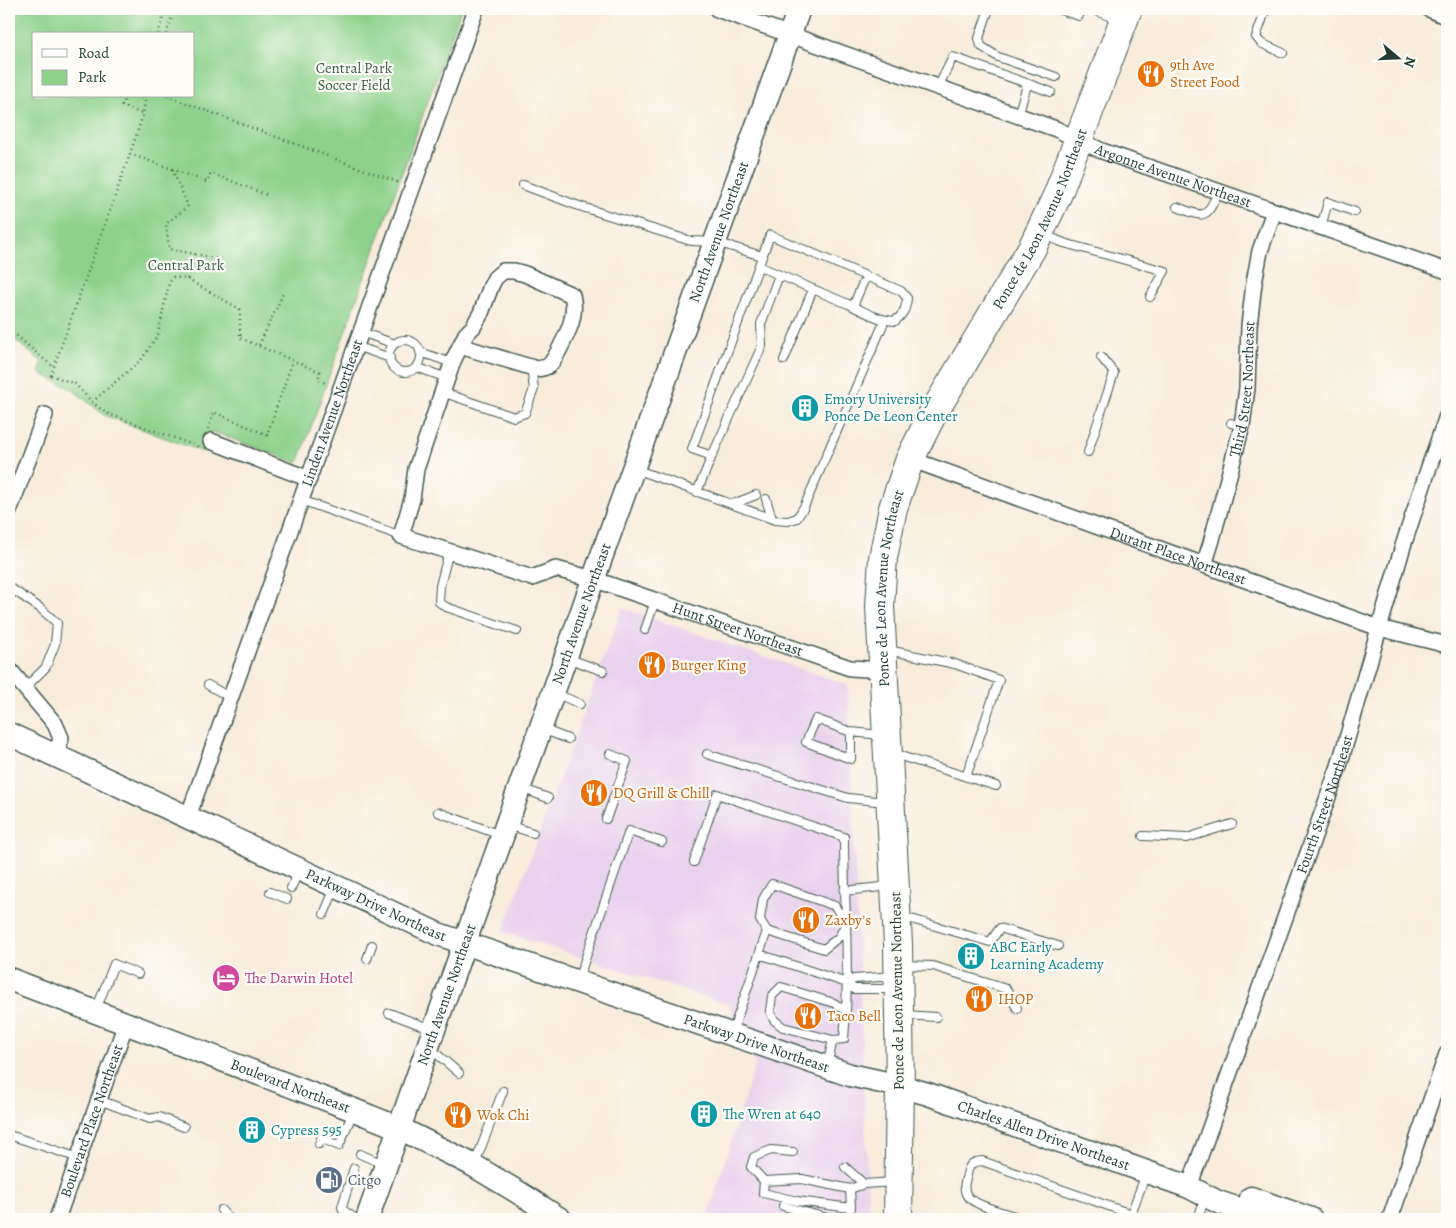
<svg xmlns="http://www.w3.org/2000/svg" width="1456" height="1228" font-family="Alegreya,serif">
<rect width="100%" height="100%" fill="#fdfcf7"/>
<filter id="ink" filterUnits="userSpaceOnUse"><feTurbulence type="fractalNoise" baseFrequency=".02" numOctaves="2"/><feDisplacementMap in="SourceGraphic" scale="10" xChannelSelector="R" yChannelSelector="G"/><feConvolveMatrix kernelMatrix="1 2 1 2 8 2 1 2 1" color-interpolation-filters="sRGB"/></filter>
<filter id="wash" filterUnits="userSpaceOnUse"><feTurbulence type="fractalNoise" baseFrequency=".0096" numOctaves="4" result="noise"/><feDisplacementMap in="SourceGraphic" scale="20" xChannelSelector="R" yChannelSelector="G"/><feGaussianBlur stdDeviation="1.12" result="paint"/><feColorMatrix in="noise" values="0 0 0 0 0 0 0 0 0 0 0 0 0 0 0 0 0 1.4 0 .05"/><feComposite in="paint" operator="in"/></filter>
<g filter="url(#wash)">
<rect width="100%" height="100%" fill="#f8ecda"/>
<path fill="#e9d2ed" d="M622,608L848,685L869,1219H707L755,1065L729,1005L503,932Z"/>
<path fill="#8dd18b" stroke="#568760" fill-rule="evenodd" d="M9,9H461L298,463L211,431L203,452L104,415L72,389L39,373L42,362L9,335ZM34,34H194V96H34Z"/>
</g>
<g filter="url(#ink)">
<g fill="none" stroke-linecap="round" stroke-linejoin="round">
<defs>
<path id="lane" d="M989,9L979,38L981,46L998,57L1056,77
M1057,9L1079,16
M1092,9L1118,20
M1266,9L1256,37L1261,43L1283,53
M938,87L953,57L1051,92
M1018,115L1027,85
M523,185L579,206L691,241L716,242L762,256
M1177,207C1206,218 1205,220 1219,191
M1321,227L1328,202L1355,212
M1042,234L1064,243L1165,271L1150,297
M759,266C788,279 818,291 848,304C863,311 878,320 895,321C904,314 906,308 907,298L901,291L770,235L692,449L712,456L762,346L761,324L779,275
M853,306L866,276
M361,332L395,344
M389 356a16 16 0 1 1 32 0a16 16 0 1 1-32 0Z
M356,346L390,358
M420,352L452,363
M784,360L813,289
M416,367L447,378
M442,392L514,417L525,413L534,389L531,367
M1231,423L1242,426
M1088,452L1114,373L1101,357
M635,469L775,520L788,521L797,518L804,507L885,320
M697,492L712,456
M766,499L772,519
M301,500L401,536
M733,504L756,495
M449,551L440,586L439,602L446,607L517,631
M9,587L40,608L57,623L55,644L46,667L25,688
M645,630L655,601
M888,650L955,664L999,680L966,777
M567,658L603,671
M208,685L231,698
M555,693L580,704
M542,729L568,739
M851,732L816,719L806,742L851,759V732L881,735
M707,754L848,798L885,802
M894,754L996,786
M521,788L548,798
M438,812L500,835
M606,819L627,761L610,754
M508,825L533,833
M1143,836L1187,838L1232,824
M694,862L717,794L844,837C844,895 849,953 846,1011
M772,884L835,906L845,925L839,937L824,949L767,931L760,920L763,899Z
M291,888L299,871
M844,891L890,886
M270,892L287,899
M324,914L335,888
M901,916L990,942L1000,928L1058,946
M759,954L847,983L854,989H895
M367,959L372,945
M902,965L933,966L1006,989C1011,994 1013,1002 1017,1008
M578,980L629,831L662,842
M847,983L854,979L894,976
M781,987L834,1003L846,1011L844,1039L833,1040L783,1027L774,1020L770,1011L772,996Z
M96,1010L114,964L138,974
M389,1013L431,1029
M904,1015L936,1017
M732,1033L767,931
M431,1049L459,1073
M827,1065L833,1040
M99,1100L150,1119L159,1117L184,1127
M9,1135L79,1158
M319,1144L321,1138L339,1146L353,1112
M793,1152L771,1150L754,1157L751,1167L764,1181L802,1179L850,1189L864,1184
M360,1154L383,1164
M475,1163L503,1091
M845,1167L864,1184L894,1182
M354,1168L342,1207L343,1210L356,1219
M764,1181L763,1193L797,1201L851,1208L850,1189
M783,1206L831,1219
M221,1210L229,1219
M1025,1219C1013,1215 971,1206 966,1194C963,1187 965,1181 967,1175C969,1164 972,1162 982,1161L1131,1214
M1129,1219L1146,1174
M1198,1219L1205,1197"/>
<g id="street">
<path id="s1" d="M717,9L1056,129L1102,151L1447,271"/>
<path d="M1429,9L1447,17"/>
<path id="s2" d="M460,346L537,369C541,368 545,368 548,366C555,361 571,327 572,319C574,311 574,303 572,295L525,274L514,271H503L495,278L491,286L481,313L473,327L466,334L453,361L416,469L412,499L401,536L532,578L556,569L593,579L850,668L883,670"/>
<path d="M211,441L309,479"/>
<path id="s3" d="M910,459L1379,628L1447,645"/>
<path d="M9,511L45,415"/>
<path id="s4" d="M1204,565L1211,543L1242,426L1247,388L1249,326L1254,283L1260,251L1274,211"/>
<path d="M9,669L55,724L61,738L56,756"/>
<path id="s5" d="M188,817L476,9"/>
<path id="s6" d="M1189,1187L1339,766L1403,546L1429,467L1447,416"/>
<path id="s7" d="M57,1219L126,1023"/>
<path d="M1390,1219L1447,1054"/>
</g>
<g id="secondary">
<path id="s8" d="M9,734L438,934L850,1075L900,1086L928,1094L1189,1187L1218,1202L1269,1219"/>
<path id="s9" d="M9,979L354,1110L399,1128L471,1164L521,1194L560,1219"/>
<path d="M1251,1198L1311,1219"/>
<path id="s10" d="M367,1219L588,594L799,9"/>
</g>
<g id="highway">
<path id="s11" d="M898,1219L900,1086L898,944L880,606L883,558L893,508L910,459L931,417L1032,248L1057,196L1128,9"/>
</g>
</defs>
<use href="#lane" stroke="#40574d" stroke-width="10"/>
<use href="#street" stroke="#40574d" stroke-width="18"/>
<use href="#secondary" stroke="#40574d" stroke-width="25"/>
<use href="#highway" stroke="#40574d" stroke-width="30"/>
<path stroke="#40574d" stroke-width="2.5" stroke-dasharray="1 4" stroke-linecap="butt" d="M158,34L166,9
M166,34L175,9
M126,96L122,106L143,114
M137,96L146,100
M146,96L143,115L130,154L51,375L75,384L92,402L106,413L199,447
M167,96L400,183
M130,154L172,169L188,206L166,224L169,249L195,254L187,279
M172,169L207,182L211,173L267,195
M195,254L218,259
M9,329L53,367
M259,345L284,292
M92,402L142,359L158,334L169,283L173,277L187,279L240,309V338L320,372L318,380L328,384
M208,429L214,412L267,435L293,360"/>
<use href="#lane" stroke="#fff" stroke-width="8"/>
<use href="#street" stroke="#fff" stroke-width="15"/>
<use href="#secondary" stroke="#fff" stroke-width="22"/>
<use href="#highway" stroke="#fff" stroke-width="28"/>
</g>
</g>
<defs>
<symbol id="restaurant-disc" viewBox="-11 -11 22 22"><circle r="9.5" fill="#e8710a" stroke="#fdfcf7"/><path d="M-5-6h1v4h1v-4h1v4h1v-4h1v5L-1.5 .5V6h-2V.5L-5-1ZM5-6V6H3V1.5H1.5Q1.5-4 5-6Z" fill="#fff"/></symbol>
<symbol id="building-disc" viewBox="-11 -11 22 22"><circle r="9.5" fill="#0f9aa8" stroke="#fdfcf7"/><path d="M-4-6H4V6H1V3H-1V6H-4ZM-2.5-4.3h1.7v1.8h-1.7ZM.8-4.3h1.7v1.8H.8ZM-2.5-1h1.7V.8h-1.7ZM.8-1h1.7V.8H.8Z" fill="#fff"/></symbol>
<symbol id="hotel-disc" viewBox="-11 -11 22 22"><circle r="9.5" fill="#d1479c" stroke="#fdfcf7"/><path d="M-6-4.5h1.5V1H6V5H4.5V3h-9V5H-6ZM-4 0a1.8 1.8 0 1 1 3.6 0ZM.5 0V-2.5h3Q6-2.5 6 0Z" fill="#fff"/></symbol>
<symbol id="fuel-disc" viewBox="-11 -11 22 22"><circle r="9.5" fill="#5c6f8a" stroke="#fdfcf7"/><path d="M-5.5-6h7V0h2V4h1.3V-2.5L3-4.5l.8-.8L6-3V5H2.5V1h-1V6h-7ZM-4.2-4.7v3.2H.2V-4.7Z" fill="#fff"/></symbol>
</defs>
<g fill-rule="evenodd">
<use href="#restaurant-disc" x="1135" y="58" width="32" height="32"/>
<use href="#building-disc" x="789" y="392" width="32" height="32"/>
<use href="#restaurant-disc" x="636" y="649" width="32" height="32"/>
<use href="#restaurant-disc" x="578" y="777" width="32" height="32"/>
<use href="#restaurant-disc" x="790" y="904" width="32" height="32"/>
<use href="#building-disc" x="955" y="940" width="32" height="32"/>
<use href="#hotel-disc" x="210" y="962" width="32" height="32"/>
<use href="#restaurant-disc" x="963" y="983" width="32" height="32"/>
<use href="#restaurant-disc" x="792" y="1000" width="32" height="32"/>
<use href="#building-disc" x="688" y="1098" width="32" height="32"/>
<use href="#restaurant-disc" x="442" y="1099" width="32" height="32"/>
<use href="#building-disc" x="236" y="1114" width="32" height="32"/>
<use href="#fuel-disc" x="313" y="1164" width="32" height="32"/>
</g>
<g text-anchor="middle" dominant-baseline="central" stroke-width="4.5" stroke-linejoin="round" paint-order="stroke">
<g font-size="15" fill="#c56008" stroke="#fdfcf7" text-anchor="start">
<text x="1170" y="65">9th Ave<tspan x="1170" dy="17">Street Food</tspan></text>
<text x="671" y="665">Burger King</text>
<text x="613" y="793">DQ Grill &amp; Chill</text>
<text x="825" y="920">Zaxby's</text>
<text x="998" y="999">IHOP</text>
<text x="827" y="1016">Taco Bell</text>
<text x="477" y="1115">Wok Chi</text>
</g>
<g font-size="15" fill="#3a624a" stroke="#fdfcf7">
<text x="354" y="68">Central Park<tspan x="354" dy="17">Soccer Field</tspan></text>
<text x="186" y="265">Central Park</text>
</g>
<g font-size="15" fill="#1f3d34" stroke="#fdfcf7">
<text stroke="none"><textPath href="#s1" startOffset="486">Argonne Avenue Northeast</textPath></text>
<text stroke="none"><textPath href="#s11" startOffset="1038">Ponce de Leon Avenue Northeast</textPath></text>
<text stroke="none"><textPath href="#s10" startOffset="1048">North Avenue Northeast</textPath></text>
<text stroke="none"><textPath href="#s4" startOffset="181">Third Street Northeast</textPath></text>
<text stroke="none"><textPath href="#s5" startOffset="429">Linden Avenue Northeast</textPath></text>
<text stroke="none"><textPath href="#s3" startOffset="285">Durant Place Northeast</textPath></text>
<text stroke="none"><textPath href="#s11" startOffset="632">Ponce de Leon Avenue Northeast</textPath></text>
<text stroke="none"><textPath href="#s10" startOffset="642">North Avenue Northeast</textPath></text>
<text stroke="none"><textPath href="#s2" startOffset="885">Hunt Street Northeast</textPath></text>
<text stroke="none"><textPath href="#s6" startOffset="406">Fourth Street Northeast</textPath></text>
<text stroke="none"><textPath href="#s8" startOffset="405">Parkway Drive Northeast</textPath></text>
<text transform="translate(897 991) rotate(-91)">Ponce de Leon Avenue Northeast</text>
<text stroke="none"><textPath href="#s10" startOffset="238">North Avenue Northeast</textPath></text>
<text stroke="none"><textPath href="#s8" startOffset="810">Parkway Drive Northeast</textPath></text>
<text stroke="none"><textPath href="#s9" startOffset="301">Boulevard Northeast</textPath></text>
<text stroke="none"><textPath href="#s7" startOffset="104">Boulevard Place Northeast</textPath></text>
<text stroke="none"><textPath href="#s8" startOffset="1112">Charles Allen Drive Northeast</textPath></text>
</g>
<g font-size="15" fill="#0d838f" stroke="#fdfcf7" text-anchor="start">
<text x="824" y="399">Emory University<tspan x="824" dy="17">Ponce De Leon Center</tspan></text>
<text x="990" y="947">ABC Early<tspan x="990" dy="17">Learning Academy</tspan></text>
<text x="723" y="1114">The Wren at 640</text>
<text x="271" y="1130">Cypress 595</text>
</g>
<g font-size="15" fill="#b23c85" stroke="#fdfcf7" text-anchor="start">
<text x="245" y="978">The Darwin Hotel</text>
</g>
<g font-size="15" fill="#4e5e75" stroke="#fdfcf7" text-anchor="start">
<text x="348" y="1180">Citgo</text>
</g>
</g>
<rect width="1456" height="1228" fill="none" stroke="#fdfcf7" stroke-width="30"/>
<rect x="32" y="32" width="162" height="65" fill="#fdfcf7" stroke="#a4b0a9"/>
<rect x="42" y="49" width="25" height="8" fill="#ffffff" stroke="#a4b0a9"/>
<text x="78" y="58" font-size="15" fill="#1f3d34">Road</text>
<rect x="42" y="70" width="25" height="15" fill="#8dd18b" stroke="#a4b0a9"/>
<text x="78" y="82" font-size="15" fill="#1f3d34">Park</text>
<g transform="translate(1398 58) rotate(109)" stroke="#fdfcf7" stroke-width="4" paint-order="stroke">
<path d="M0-4L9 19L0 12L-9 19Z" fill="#1f3d34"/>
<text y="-8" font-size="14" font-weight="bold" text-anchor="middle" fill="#1f3d34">N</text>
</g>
</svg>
